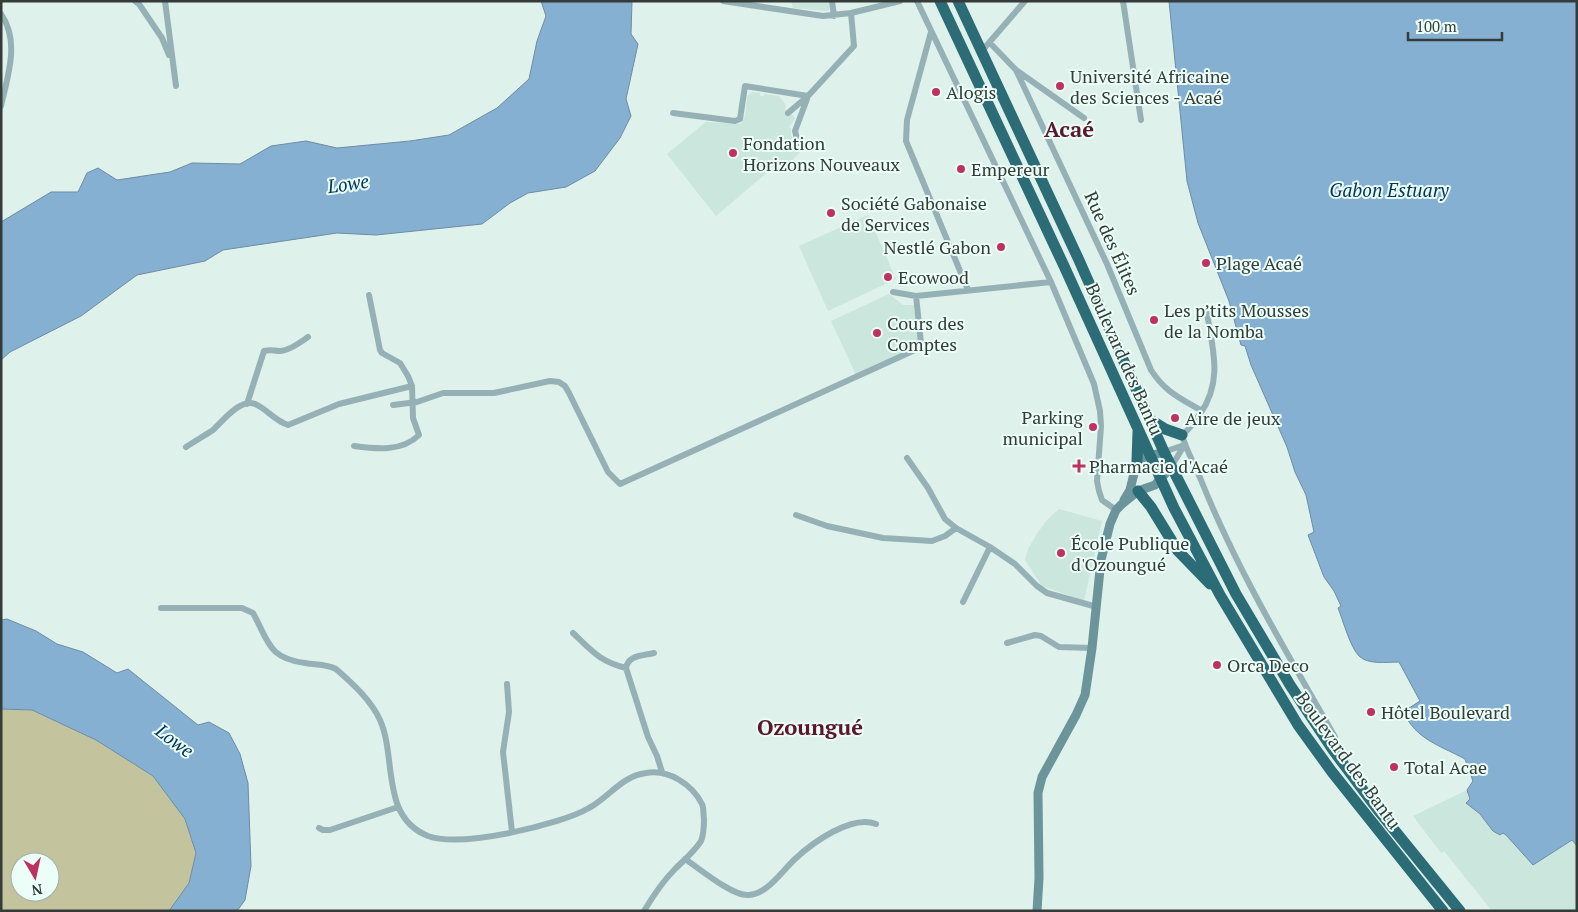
<svg xmlns="http://www.w3.org/2000/svg" width="1578" height="912" font-family="'PT Serif',serif">
<rect width="100%" height="100%" fill="#def1eb"/>
<path fill="#cae6dd" d="M791,1H829L830,8L828,11L793,8Z
M752,92L760,93V96H764V94L779,96L786,105L785,109L790,115L792,114L795,119L789,127L791,129V135L800,152L783,170L776,163L771,169L716,216L667,154L706,122L741,124L745,116L747,97Z
M868,215L896,279L828,311L799,246Z
M889,294L903,305H914L919,345L856,375L831,321Z
M1059,509L1102,521L1084,601L1042,586L1025,560L1028,549L1038,532L1048,519Z
M1467,790L1470,800L1467,803L1486,821L1506,835L1533,865L1572,840L1577,846V911H1492L1444,851L1441,853L1413,816Z"/>
<path fill="#c3c39e" fill-rule="evenodd" d="M1,709L32,710L96,740L153,776L185,819L196,853L189,883L169,911H1ZM20,862H50V892H20Z"/>
<path fill="#85b0d2" stroke="#6d8da4" d="M541,1H632L631,34L638,44L626,99L631,116L620,138L595,171L566,187L528,193L510,203L482,224L376,235L337,233L223,250L205,261L137,275L81,316L10,352L1,360V222L51,192H78L87,173L98,168L117,180L170,172L192,163L240,164L271,146L306,141L337,148L410,141L449,135L497,108L529,79L537,41L546,16Z
M1169,1H1577V846L1572,840L1533,865L1506,835L1503,833L1500,835L1493,831L1480,814L1466,803L1470,799L1467,790L1473,781L1465,759C1439,745 1417,740 1403,712L1420,701L1399,662C1387,662 1368,665 1359,656C1350,647 1343,620 1338,608L1341,606L1334,591L1324,577L1308,535L1314,532L1306,495L1295,472L1287,447L1251,365L1245,346L1241,345L1229,301L1198,223L1187,181Z
M7,619L36,631L57,644L83,652L117,673L128,669L198,725L209,722L229,733L240,754L248,783L251,866L245,900L237,911H169L189,883L196,853L185,819L153,776L96,740L32,710L1,709V620Z"/>
<g fill="none" stroke-linecap="round" stroke-linejoin="round">
<path stroke="#96b1b5" stroke-width="6" d="M135,1L139,4L162,38L169,55
M165,1L176,86
M723,1L823,16L851,13L900,1
M832,1L834,16
M917,1L1051,282L1094,384L1100,411L1101,426L1097,481L1099,491L1102,500L1116,510
M1123,1L1141,120
M1,14C20,41 8,75 1,106
M931,32L907,120L906,141L968,290
M990,43L1016,70L1084,118
M981,52L1025,1
M1016,70L1107,264L1151,370C1165,392 1180,398 1202,411
M673,113L735,121L740,119L745,86L808,96
M788,113L808,96L854,46L851,13
M798,143L795,131L807,99
M893,292L916,296L1051,282
M1207,313C1213,350 1223,381 1200,414C1194,422 1190,429 1182,435C1186,450 1195,465 1201,480C1237,570 1287,653 1335,737
M247,404L264,351C271,349 274,351 280,351C289,351 301,342 308,337
M393,405L417,402L443,393H494L550,381L559,382L565,386L569,393L608,472L620,484L915,350L921,343L916,296
M354,446C376,449 402,452 419,435L413,418L412,386L408,376L400,363L382,353L380,350L369,295
M186,447C195,441 204,436 213,430C222,422 240,398 255,404C267,409 275,421 288,425L339,404L412,386
M1164,452L1184,445
M907,458L928,488L945,519L956,528L990,547L1015,564L1037,586L1047,593L1097,607
M1171,467L1185,444
M796,515L827,526L883,538L932,541L945,536L956,528
M963,602L990,547
M161,608H242L253,613C269,642 268,658 305,663C316,665 326,664 336,669C352,683 371,700 380,720C397,758 380,817 428,836C461,848 560,825 589,808C609,797 622,776 646,773C668,769 692,784 702,804C704,808 703,814 704,819C704,826 704,834 701,841C695,851 684,860 675,869C663,881 653,896 644,911
M573,633C592,651 599,661 626,668
M1007,643L1035,635L1041,636L1059,647L1092,648
M654,653C642,656 628,655 626,668L648,737L657,756L662,772
M507,684L509,712L503,752L512,832
M319,828L323,830H330L398,807
M685,859C700,869 731,895 747,895C766,896 782,871 795,859C812,843 852,814 876,824"/>
<path stroke="#6b949b" stroke-width="9" d="M1124,500L1130,490L1137,461L1142,458L1164,452
M1037,911L1039,878L1038,793L1042,777L1076,715L1085,695L1092,648L1101,560L1110,524L1116,510L1122,504L1138,491L1155,485L1171,467"/>
<path stroke="#2b6c76" stroke-width="11" d="M940,1L1064,266L1174,508L1220,595L1298,725L1332,772L1443,911
M958,1L1078,258L1164,452L1236,594L1290,685L1333,750L1378,810L1460,911
M1149,419L1165,429L1182,435
M1137,461L1138,432
M1138,491L1151,507L1178,551L1210,584"/>
</g>
<g fill="#bf3160" stroke="#ebfef8" stroke-width="2">
<circle cx="1060" cy="86" r="5"/>
<circle cx="936" cy="92" r="5"/>
<circle cx="733" cy="153" r="5"/>
<circle cx="961" cy="169" r="5"/>
<circle cx="831" cy="213" r="5"/>
<circle cx="1001" cy="247" r="5"/>
<circle cx="1206" cy="263" r="5"/>
<circle cx="888" cy="277" r="5"/>
<circle cx="1154" cy="320" r="5"/>
<circle cx="877" cy="333" r="5"/>
<circle cx="1175" cy="418" r="5"/>
<circle cx="1093" cy="427" r="5"/>
<path d="M1076.5 458.5h5v5h5v5h-5v5h-5v-5h-5v-5h5z"/>
<circle cx="1061" cy="553" r="5"/>
<circle cx="1217" cy="665" r="5"/>
<circle cx="1371" cy="712" r="5"/>
<circle cx="1394" cy="767" r="5"/>
</g>
<g text-anchor="middle" dominant-baseline="central" stroke-width="4" stroke-linejoin="round" paint-order="stroke">
<g font-size="18" fill="#343b39" stroke="#ebfef8" text-anchor="start">
<text x="1070" y="76">Université Africaine<tspan x="1070" dy="21">des Sciences - Acaé</tspan></text>
<text x="946" y="92">Alogis</text>
<text x="743" y="143">Fondation<tspan x="743" dy="21">Horizons Nouveaux</tspan></text>
<text x="971" y="169">Empereur</text>
<text x="841" y="203">Société Gabonaise<tspan x="841" dy="21">de Services</tspan></text>
<text x="991" y="247" text-anchor="end">Nestlé Gabon</text>
<text x="1216" y="263">Plage Acaé</text>
<text x="898" y="277">Ecowood</text>
<text x="1164" y="310">Les p’tits Mousses<tspan x="1164" dy="21">de la Nomba</tspan></text>
<text x="887" y="323">Cours des<tspan x="887" dy="21">Comptes</tspan></text>
<text x="1083" y="417" text-anchor="end">Parking<tspan x="1083" dy="21">municipal</tspan></text>
<text x="1185" y="418">Aire de jeux</text>
<text x="1089" y="466">Pharmacie d'Acaé</text>
<text x="1071" y="543">École Publique<tspan x="1071" dy="21">d'Ozoungué</tspan></text>
<text x="1227" y="665">Orca Deco</text>
<text x="1381" y="712">Hôtel Boulevard</text>
<text x="1404" y="767">Total Acae</text>
</g>
<g font-size="18" fill="#343b39" stroke="#ebfef8">
<text transform="translate(1113 243) rotate(66)">Rue des Élites</text>
<text transform="translate(1125 359) rotate(66)">Boulevard des Bantu</text>
<text transform="translate(1349 760) rotate(54)">Boulevard des Bantu</text>
</g>
<g font-size="19" font-style="italic" fill="#003555" stroke="#ebfef8">
<text transform="translate(348 183) rotate(-8)">Lowe</text>
<text x="1389" y="189">Gabon Estuary</text>
<text transform="translate(175 740) rotate(37)">Lowe</text>
</g>
<g font-size="22" font-weight="bold" fill="#5b172c" stroke="#ebfef8">
<text x="1069" y="128">Acaé</text>
<text x="810" y="726">Ozoungué</text>
</g>
</g>
<rect width="1578" height="912" fill="none" stroke="#343b39" stroke-width="5"/>
<g transform="translate(35 877) rotate(171)"><circle r="24" fill="#ebfef8" stroke="#a2b0ac"/>
<path d="M0-4L9 19L0 12L-9 19Z" fill="#bf3160"/>
<text y="-8" font-size="14" font-weight="bold" text-anchor="middle" fill="#343b39">N</text>
</g>
<path d="M1408 32v8h94v-8" fill="none" stroke="#343b39" stroke-width="2.5"/>
<text x="1416" y="32" font-size="15" fill="#343b39" stroke="#ebfef8" stroke-width="4" paint-order="stroke">100 m</text>
</svg>
